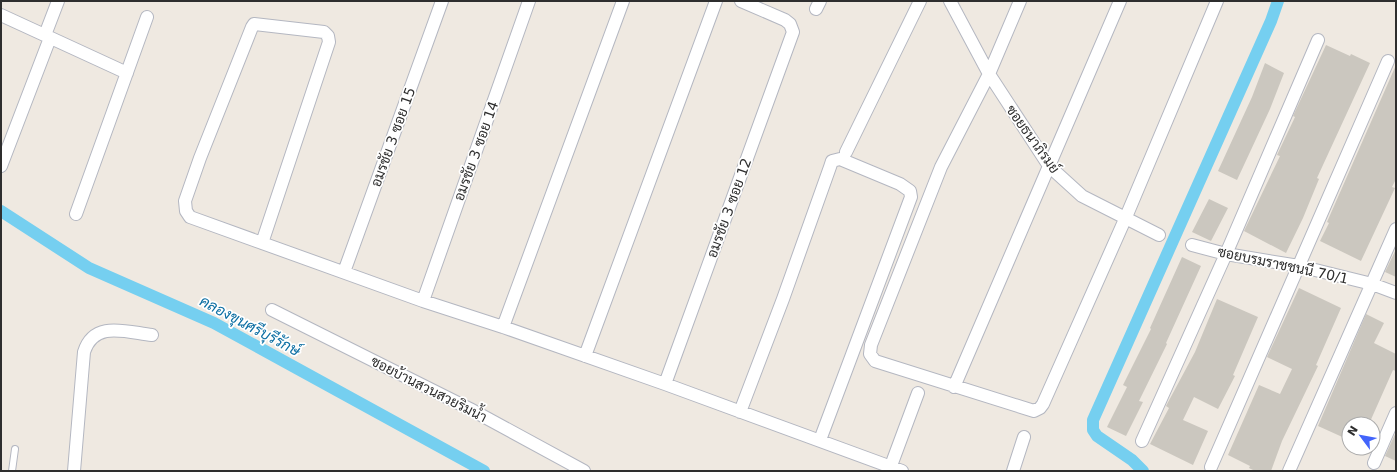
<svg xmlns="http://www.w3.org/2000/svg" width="1397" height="472" font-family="'DejaVu Sans',Sarabun,sans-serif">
<rect width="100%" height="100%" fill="#efe9e1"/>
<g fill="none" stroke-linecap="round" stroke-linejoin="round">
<path stroke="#75cff0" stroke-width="12" d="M1,211L89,268L214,323L484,471
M1143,471L1132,460L1097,436L1093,430V420L1271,21L1278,1"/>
</g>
<path fill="#cbc7bf" d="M1326,45L1350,56L1351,54L1370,63L1317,178L1319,179L1303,218L1286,253L1244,231L1280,156L1277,155L1295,117L1293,116Z
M1265,63L1284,73L1270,109L1237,180L1218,171L1252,97Z
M1396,65V179L1392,187L1395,188L1361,261L1320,241L1329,223L1327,222Z
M1209,199L1228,208L1211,241L1192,232Z
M1396,249V277L1385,272Z
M1182,257L1201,266L1166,343L1167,344L1139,401L1143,402L1126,436L1107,427L1127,387L1123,385L1151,329L1150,328Z
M1299,288L1341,308L1316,365L1318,366L1282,441L1271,471H1255L1249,468L1250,466L1228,455L1259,385L1280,394L1292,369L1267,357Z
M1217,299L1258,317L1233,375L1235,376L1218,409L1194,397L1183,420L1208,431L1193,465L1150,444L1169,408L1166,406L1195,352Z
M1366,314L1384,323L1374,343L1396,354V371L1393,370L1369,424H1349V440L1318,426Z
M1396,432V461L1385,456Z"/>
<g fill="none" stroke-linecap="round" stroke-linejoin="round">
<defs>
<path id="lane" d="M12,471L15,449"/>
<path id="street" d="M950,1L989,74L1049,166L1082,196L1159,235
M1020,1L989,74L941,167L871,345L870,354L875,361L1034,411L1040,408L1043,404L1126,217L1217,1
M816,9L820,1
M1,15L127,73
M45,35L58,1
M846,152L920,1
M1,166L50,38
M76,214L147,17
M262,243L329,42L328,36L324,32L254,24L252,27L200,158L185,201L186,211L190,217L423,301L503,327L665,384L902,471
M1192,245L1226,254L1299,266L1372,284L1396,293
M344,272L442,1
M423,301L529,1
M272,310L470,409L584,471
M503,327L623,1
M585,356L716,1
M665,384L793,32L790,24L785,20L741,1
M954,387L1120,1
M740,412L783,299L830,167L832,161L840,159L900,184L910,191L911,197L820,440
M1142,441L1226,254L1318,40
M1374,463L1396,413
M1211,467L1388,61
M74,471L84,352C94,320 126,332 152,335
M889,471L918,393
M1013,471L1024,437
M1289,471L1396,229"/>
</defs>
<use href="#lane" stroke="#b4b7c1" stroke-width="8"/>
<use href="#street" stroke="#b4b7c1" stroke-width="14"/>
<use href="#lane" stroke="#fff" stroke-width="6"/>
<use href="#street" stroke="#fff" stroke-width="12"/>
</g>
<g text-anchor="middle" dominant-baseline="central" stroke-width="3.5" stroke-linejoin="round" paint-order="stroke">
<g font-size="14" fill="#2e2e2e" stroke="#fff">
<text transform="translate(393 137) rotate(-70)">อมรชัย 3 ซอย 15</text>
<text transform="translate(1033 139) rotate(54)">ซอยธนาภิรมย์</text>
<text transform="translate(476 151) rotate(-70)">อมรชัย 3 ซอย 14</text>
<text transform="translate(729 208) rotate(-70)">อมรชัย 3 ซอย 12</text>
<text transform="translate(1283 265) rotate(12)">ซอยบรมราชชนนี 70/1</text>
<text transform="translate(429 389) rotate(27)">ซอยบ้านสวนสวยริมน้ำ</text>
</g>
<g font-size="15" font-style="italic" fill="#0d6fa3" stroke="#fff">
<text transform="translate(250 326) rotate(28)">คลองขุนศรีบุรีรักษ์</text>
</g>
</g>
<rect width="1397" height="472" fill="none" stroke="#2e2e2e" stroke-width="4"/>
<g transform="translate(1361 436) rotate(302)"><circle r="19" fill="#ffffff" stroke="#ababab"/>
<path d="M0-3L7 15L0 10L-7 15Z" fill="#4264fb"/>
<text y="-6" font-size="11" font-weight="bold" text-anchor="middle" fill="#2e2e2e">N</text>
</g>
</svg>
